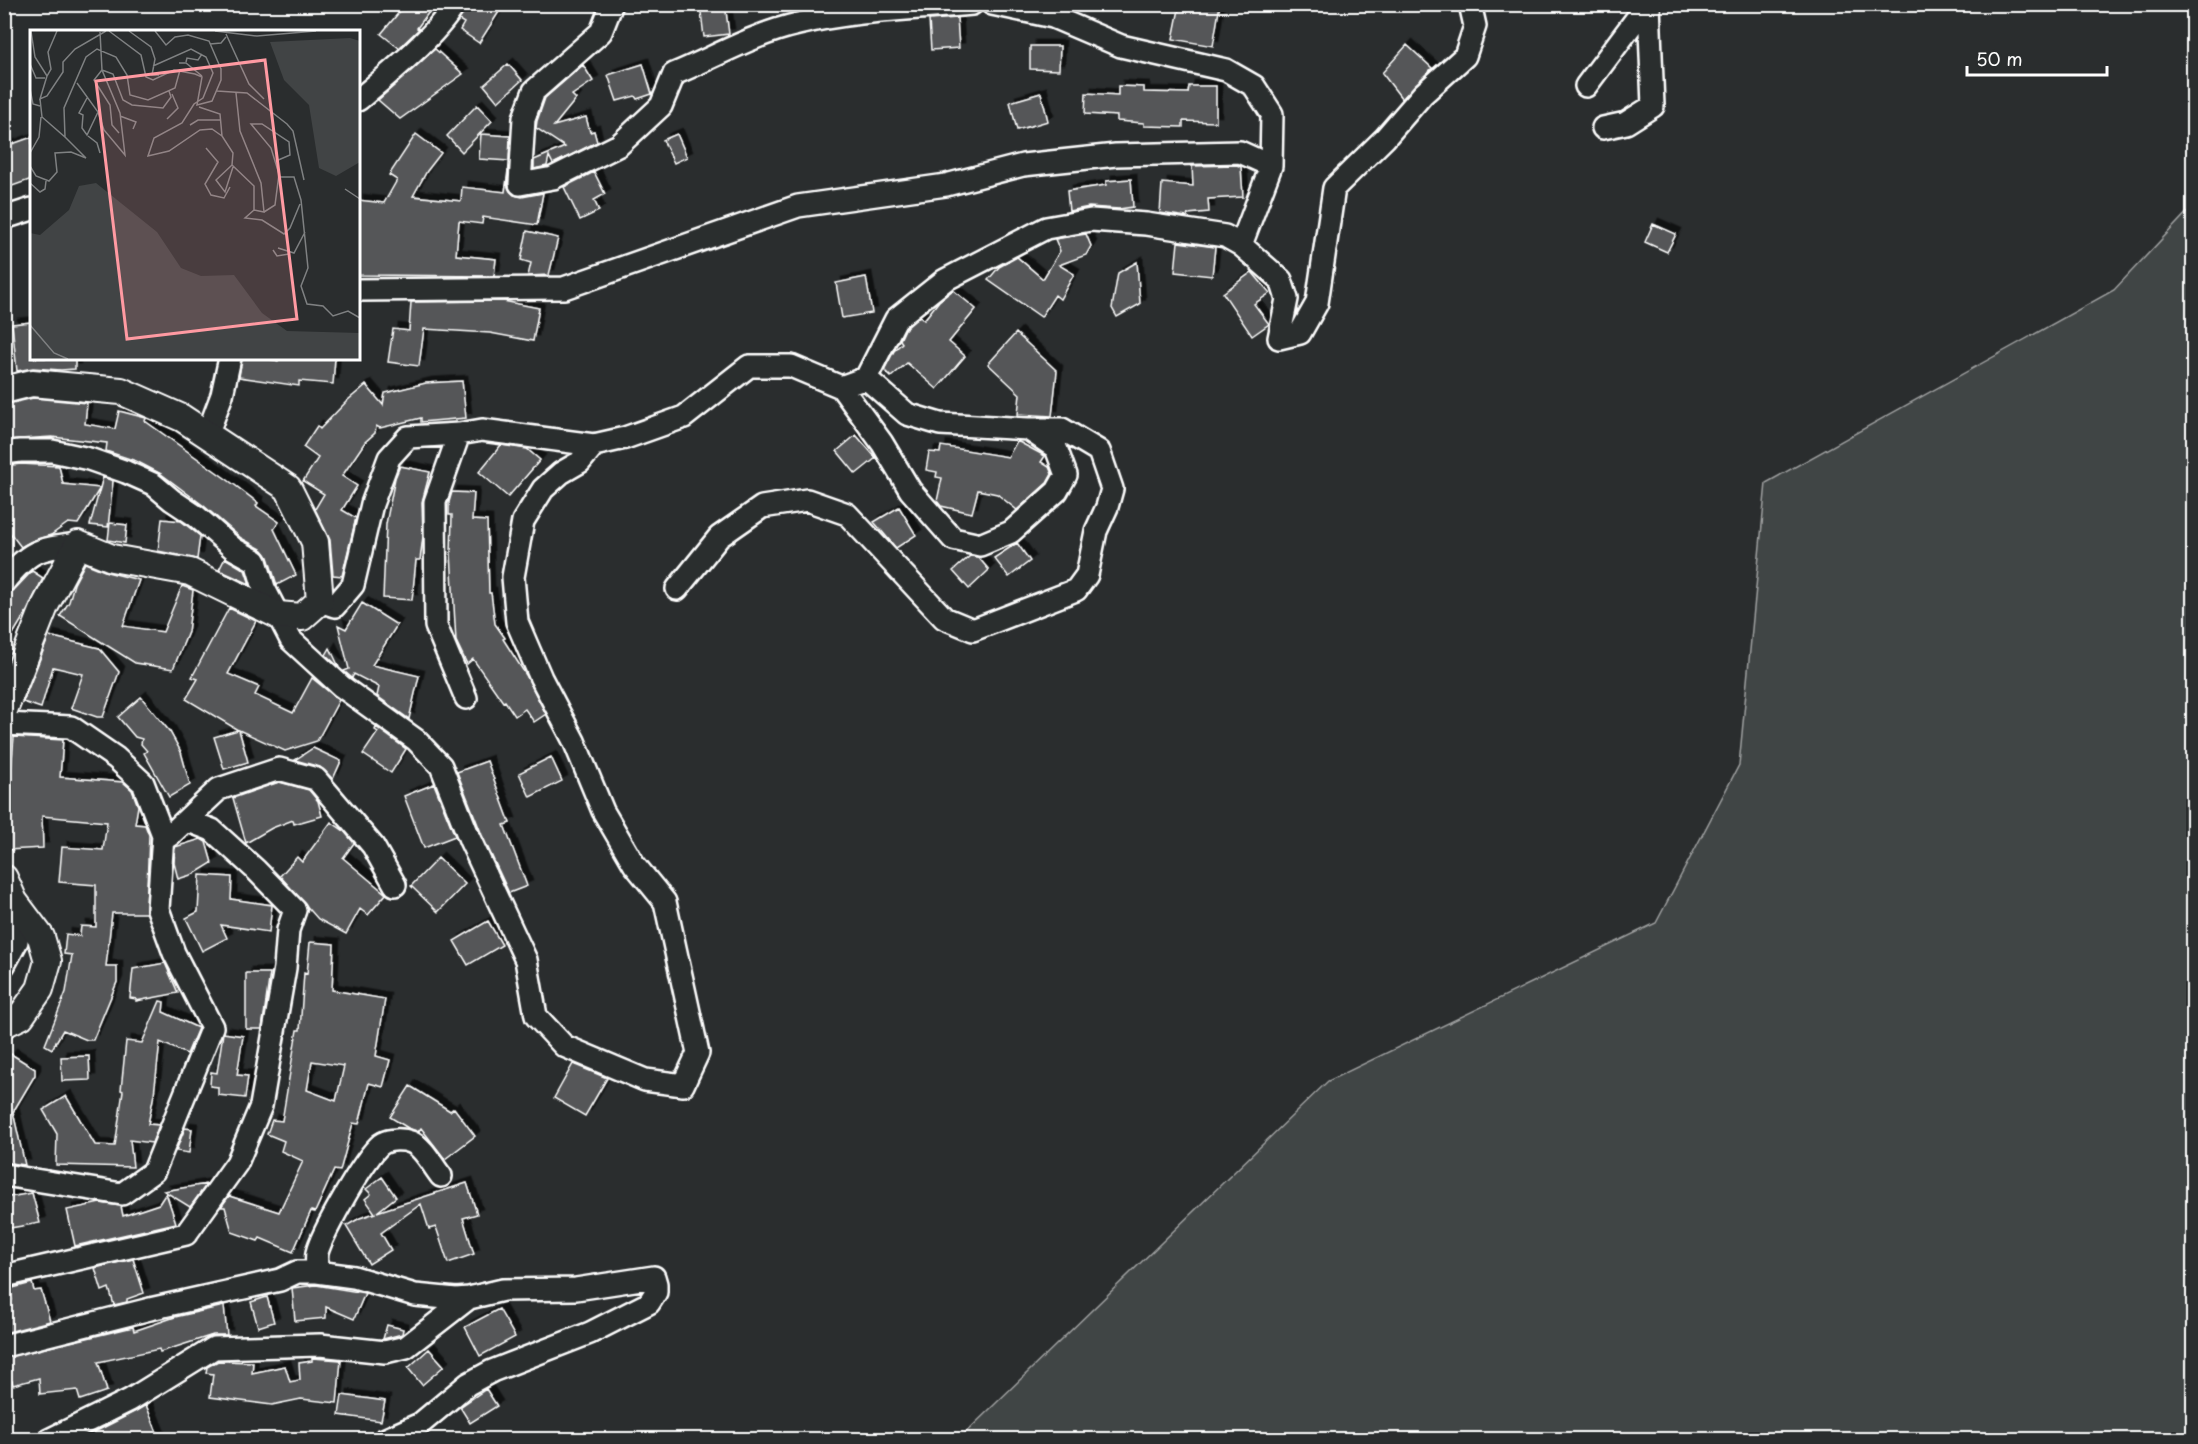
<svg xmlns="http://www.w3.org/2000/svg" width="2198" height="1444" font-family="'Playpen Sans',sans-serif">
<defs>
<filter id="shadow"><feDropShadow dx="5.5" dy="-5.5" stdDeviation="0" flood-color="#0009"/></filter>
</defs>
<rect width="100%" height="100%" fill="#2a2d2e"/>
<filter id="ink" filterUnits="userSpaceOnUse"><feTurbulence type="fractalNoise" baseFrequency=".0167" numOctaves="2"/><feDisplacementMap in="SourceGraphic" scale="12" xChannelSelector="R" yChannelSelector="G"/><feConvolveMatrix kernelMatrix="1 2 1 2 8 2 1 2 1" color-interpolation-filters="sRGB"/></filter>
<g filter="url(#ink)">
<path fill="#414445" stroke="#a0a2a2" stroke-width="1.5" d="M2193,206V1439H959L1328,1081L1656,923L1739,765L1766,483L2114,290Z"/>
<path fill="#555758" stroke="#fff" stroke-width="1.5" fill-rule="evenodd" filter="url(#shadow)" d="M406,4H435L417,28L419,29L399,48L381,34Z
M468,4H504L479,43L460,30L464,23L459,20Z
M700,4H725L729,34L704,37Z
M1180,4H1220L1213,46L1173,39Z
M957,18L959,48L931,50L929,20Z
M1407,45L1432,68L1402,99L1382,73Z
M1030,46H1060L1059,70L1030,69Z
M435,49L463,74L400,119L378,100Z
M508,64L522,80L498,102L484,85Z
M643,64L652,94L637,99L635,96L617,101L608,75Z
M583,65L593,81L572,95L576,99L554,126L586,117L590,132L594,131L597,142L553,164L549,156L547,166L534,169V160L565,147L536,128L537,121L545,98Z
M1118,86L1144,87V92L1188,93L1189,86H1216V122L1183,121V127L1144,126V123L1117,121V116L1085,114L1086,93L1118,95Z
M1041,93L1048,121L1017,130L1010,102Z
M477,105L492,121L462,152L447,136Z
M416,134L441,153L427,171L413,196L461,201L462,187L505,192L508,170L507,184L510,191L514,195L522,197L543,193L537,225L483,217L482,224L459,221L456,255L496,259L494,276L358,275V200L384,203L397,180L389,175Z
M481,134L510,136L509,161L479,159Z
M677,134L687,157L674,163L663,140Z
M32,137V179L4,189V147Z
M1237,165L1241,167L1243,197L1208,199L1209,212L1188,214L1187,217L1160,213L1162,183L1193,186L1192,166Z
M594,172L605,194L594,200L599,211L580,220L564,187Z
M1131,179L1133,207L1119,209L1089,207L1069,211L1067,191L1106,185V181Z
M1653,224L1676,234L1667,252L1645,242Z
M527,231L558,238L549,275L528,276L531,263L521,260Z
M1086,234L1091,246L1086,255L1059,265L1074,274L1060,299L1055,295L1041,317L988,280L999,267L1017,257L1043,279L1060,251L1055,239Z
M1178,242L1215,247L1212,276L1175,272Z
M1137,262L1140,304L1117,317L1112,308L1118,273Z
M1252,272L1270,293L1254,304L1269,324L1252,336L1223,293Z
M866,277L872,313L842,318L836,283Z
M953,290L976,309L949,342L965,356L937,389L907,363L891,377L884,370L894,351L902,343L900,340L905,329L920,316L924,320L939,301Z
M503,301L539,308L533,341L490,333L424,329L419,366L388,362L393,329L409,331L411,302Z
M32,322V358H75V369L61,370L33,368L17,371L12,324Z
M1016,333L1057,371L1052,416L1018,414L1020,394L988,364Z
M242,358H264L278,361L279,358H335L333,384L299,381V386L239,377Z
M462,381L466,418L421,422V418L380,428L376,426L375,433L365,442L342,476L357,486L342,510L356,518L342,576L333,575L330,540L315,509L324,494L303,481L318,458L303,447L317,426L320,429L348,400L366,385L383,405L385,393L426,383Z
M33,398L87,403L85,424L115,429L119,411L146,418L145,421L236,486L258,503L256,506L279,522L274,529L296,575L277,585L268,557L263,550L241,538L204,506L161,474L136,461L106,451L107,443L52,437L4,440V405Z
M856,435L876,458L856,474L837,451Z
M1017,441L1045,456L1041,462L1049,467L1052,474L1047,483L1017,510L997,494L978,490L972,513L941,506L937,501L942,478L936,477L937,472L926,470L929,452L940,453L941,446L1008,457Z
M501,445L527,449L540,460L508,497L479,472Z
M21,464L59,466L63,484L100,488L78,524L68,523L51,535L32,541L21,547L4,525V466Z
M400,466L430,472L422,502L423,536L420,560H416L412,600L383,598L386,524L395,478Z
M103,477L113,481L108,527L90,525Z
M452,492L474,493L472,520L487,521L489,593H491L495,624L505,638L503,639L526,675L546,714L534,722L525,709L515,716L505,701L503,702L473,659L467,664L456,641L451,553L452,515H449V502Z
M899,507L916,535L896,548L874,522Z
M162,519L181,521L200,536L197,559L158,551Z
M110,523L127,525L125,543L108,540Z
M1017,543L1030,561L1009,577L994,558Z
M970,556L978,557L989,570L969,589L953,571Z
M225,558L245,570L250,584L219,570Z
M85,563L107,572L139,580L123,626L163,632L182,586L193,590L188,632L173,669L135,663L60,616L69,602L74,584Z
M32,571L43,578L27,611L4,649V594L13,591Z
M362,603L397,625L372,665L419,676L409,719L377,696L379,687L354,674L352,678L344,671L349,669L338,625L346,629Z
M229,608L256,621L228,674L259,687L255,695L293,713L312,678L339,700L317,741L285,751L239,730L248,762L224,769L214,737L238,730L186,699L198,679L192,677Z
M49,636L99,648L119,672L103,717H97L71,708L83,674L53,667L41,708L23,702Z
M330,648L339,667L326,655Z
M141,697L170,732L181,752L190,785L169,797L144,753L147,751L141,744L142,739L135,737L118,717Z
M376,727L406,749L391,773L363,754L378,732L375,730Z
M14,737L63,740L60,777L123,782L132,790L138,806L135,824L145,825L149,835L146,913H112L106,966H117V982L93,1040H87L63,1030L52,1049L45,1045L66,992L72,955L64,954L66,934L80,936L81,926L96,927V885L59,882L62,847L103,850L107,822L42,816L43,848L7,850L6,804H8Z
M313,748L341,761L333,779L320,767L295,760Z
M551,757L562,781L530,797L519,773Z
M487,761L510,823L504,825L527,886L509,893L482,835L457,772Z
M279,782L309,790L318,801L322,816L294,824L293,820L272,828L246,843L233,798Z
M434,784L455,836L424,848L404,796Z
M331,822L344,831L354,843L343,858L386,894L368,915L360,909L346,934L318,919L280,876L297,857L302,862Z
M201,839L206,842L212,863L194,874L178,879L174,863L175,847Z
M438,858L465,884L438,912L411,886Z
M200,875L232,877L231,899L272,905L269,932L221,925L227,938L202,951L186,918L198,912Z
M488,921L502,945L468,965L454,941Z
M310,942L334,944L332,990L385,999L376,1056L390,1060L383,1087L369,1083L359,1124L353,1123L340,1171L334,1170L315,1212L311,1211L293,1252L260,1238L258,1241L232,1232L225,1207H221L229,1196L279,1212L303,1161L281,1151L284,1141L267,1134L272,1120L282,1121L297,1030H300L304,973L307,974ZM312,1061L344,1066L336,1101L307,1090Z
M165,963L178,993L136,1001V999L130,998L133,969Z
M246,973H270L262,1029H246Z
M160,1001L164,1002L163,1012L198,1028L187,1054L160,1042L154,1094L148,1124L159,1125L152,1143L130,1140L133,1167L56,1165L57,1134L43,1110L66,1096L95,1145L115,1146L123,1091L121,1090L126,1041L142,1043Z
M223,1033L243,1036L237,1075L248,1076L245,1098L218,1095V1087L210,1086L211,1072L217,1073Z
M11,1054L35,1069V1075L13,1112L25,1165L4,1162V1065Z
M89,1056L90,1080L62,1081L61,1057Z
M573,1064L607,1078L585,1116L554,1098Z
M410,1086L450,1111L454,1108L475,1136L445,1159L421,1128L418,1132L408,1128L390,1117Z
M185,1128L192,1129L189,1153L176,1151Z
M382,1177L396,1197L377,1212L467,1183L477,1214L463,1218L474,1254L448,1263L436,1227L429,1229L421,1204L381,1233L391,1250L369,1264L346,1226L360,1218L375,1213L365,1199L371,1194L366,1189Z
M207,1184L190,1207L164,1191Z
M32,1193L40,1223L4,1229V1198Z
M166,1193L176,1223L75,1246L67,1210L100,1203L121,1206L123,1216L159,1204Z
M133,1259L144,1293L127,1299V1302L114,1305L109,1288L102,1291L95,1268Z
M32,1283L34,1291L41,1290L50,1321L4,1333V1302L12,1300L9,1289Z
M316,1285L365,1293L354,1319L326,1307V1318L295,1321L292,1288Z
M267,1297L274,1322L258,1327L251,1302Z
M224,1306L227,1335H213L160,1352L159,1349L98,1362L107,1391L80,1400L77,1390L40,1394L39,1378L13,1385L12,1381L4,1384V1358L133,1327L134,1331L175,1317Z
M499,1309L515,1337L480,1356L465,1327Z
M387,1325L403,1329L402,1334L383,1339Z
M429,1349L444,1366L422,1385L408,1368Z
M312,1358L341,1360L337,1403L301,1399L272,1405L210,1397L213,1374L206,1373L207,1367L218,1361L253,1362L252,1373L285,1366L290,1382L300,1380L299,1363L312,1361Z
M486,1389L497,1406L470,1423L460,1407Z
M342,1395L385,1401L381,1421L339,1415Z
M146,1405L160,1440H79L136,1411Z"/>
<g fill="none" stroke-linecap="round" stroke-linejoin="round">
<defs>
<path id="minor" d="M612,4L601,32L534,91L524,118L520,184L553,178L619,145L661,106L674,74C715,57 754,34 798,24C854,10 915,9 972,4
M992,4L1053,17L1121,46L1226,70L1254,86L1272,114L1271,166
M1586,86L1640,14L1645,4
M358,100C388,75 435,37 455,4
M1603,128L1626,123L1653,106L1649,4
M4,218L32,209
M1241,245L1281,280L1287,299L1279,338L1300,333L1317,303L1334,188L1385,138L1423,94L1465,56L1475,26L1470,4
M841,387L882,443L910,490L953,539L980,545L1011,532L1057,491L1066,475L1056,448L1028,429L940,424L907,414L866,378
M459,434L435,502L436,626L466,698
M207,435L222,395L230,358
M4,453L20,451H52L89,459L126,472L153,484L172,500L196,516L234,549L256,561L264,588L291,640L341,686L416,740L441,766L470,840L526,960L536,1016L564,1046L645,1080L683,1085L698,1053L665,902L634,864L603,811L574,741L541,678L517,622L513,577L523,521L543,489L561,473L580,462L594,445
M4,582C31,549 38,549 78,544
M677,589L719,537L762,507L807,500L847,514L944,618L973,630L1076,590L1087,575L1096,531L1107,507L1112,489L1099,451L1062,429H1028
M320,601L335,606L353,585L372,504L389,458L408,437L459,434L482,430L594,445L625,438L684,417L749,366H791L841,387L866,378L896,319L945,280L1046,228L1091,220L1146,224L1225,236L1241,245L1271,166L1240,152L1116,155L1023,165L946,185L798,206L564,288L358,290
M4,724L71,727L116,758L143,783L163,835L158,909L174,953L212,1027L154,1171L122,1194L4,1175
M186,820L219,789L279,769L316,779L373,846L395,885
M4,965L17,941L14,901
M317,1272C317,1266 316,1259 317,1253C321,1235 368,1150 383,1143C390,1139 403,1139 411,1142C424,1147 432,1165 441,1176
M4,1276L186,1234L237,1163L261,1106L285,968L288,930L295,910L256,870L212,830L186,820L169,836L163,835
M4,1346L150,1309L280,1280L297,1272H317L354,1277L415,1295L456,1299L469,1298L503,1290L576,1289L654,1277L656,1284V1292L649,1303L590,1333L492,1371L468,1384L420,1424L384,1440
M49,1440L130,1400L214,1348L320,1345L385,1352L406,1347L469,1298"/>
<path id="tertiary" d="M4,390L32,383L121,391L182,418L288,488L315,542L320,601L302,617L278,615L190,572L112,558L78,544L45,606L4,710
M4,878L14,901L41,937L48,961L40,989L21,1016L4,1024"/>
</defs>
<use href="#minor" stroke="#fff" stroke-width="26"/>
<use href="#tertiary" stroke="#fff" stroke-width="30"/>
<use href="#minor" stroke="#2a2d2e" stroke-width="21"/>
<use href="#tertiary" stroke="#2a2d2e" stroke-width="26"/>
</g>
</g>
<g transform="translate(30 30)">
<rect width="330" height="330" fill="#2a2d2e"/>
<path d="M320,8L330,11V132L306,146L289,138L279,75L254,50L240,12ZM66,153L127,202L151,238L171,246L204,245L232,283L257,301L330,303V329H0V203L10,205L39,180L49,156Z" fill="#414445"/>
<path fill="none" stroke="#7f8182" stroke-width="1.5" d="M1,1L5,27L17,46L21,39L18,22L27,1M79,1L111,25L116,47L123,50L144,40L165,44L172,47L167,75L182,71L191,50V39L179,11L158,5L145,7L136,15L125,1M99,1L121,17L125,29L122,45H129M185,1L227,6L286,1M196,4L219,54L234,69M180,14L191,13L196,7M156,32L157,28L168,30L172,24M149,33H156L172,46M0,34L6,48H15M123,36L161,19L176,27L183,43L173,68L164,74L152,93L124,108L118,126L139,121L170,100L182,99L192,106M17,46L10,69L17,66L33,42V32L45,19L76,1M47,53L68,82L74,100L95,125L90,83L72,40L70,2M0,59L3,74L10,76M187,61L217,63L257,94L263,101L274,150M57,68L49,83L53,85L52,98L57,105L68,82M10,69L12,87L35,107L34,78L56,27L67,19L86,27L97,45L100,65L118,70L145,58L150,40M169,77L190,84L192,106L203,123L202,135L224,156V180L234,182L231,153L210,101L206,63M90,86L106,92L103,99M137,89L148,78L142,64M160,95L168,90H191M89,103L82,95L80,75L64,50L72,40L83,44L93,70L102,75L133,78L141,67L139,61M58,106L67,113L70,123M176,118L188,132L175,154L181,165L194,168L200,157M0,123L9,107L11,87M202,135L186,150L195,162L203,137M0,136L6,146L19,151L27,142L25,123L41,122L56,128L35,107M249,147H264L271,170L278,238L271,256L277,274L293,276L303,286L318,281L330,288M0,153L10,162L15,159L16,151M315,159L330,169M224,180L215,188L232,190L254,204L260,198L270,174M234,182L245,175L249,144L241,118L221,94H232L259,112L260,125L246,131M248,218L264,223L275,202M243,220L247,226L259,224M0,295L24,323L38,329"/>
<path fill="#ff9aa2" fill-opacity="0.15" stroke="#ff9aa2" stroke-width="3" d="M235,30L267,289L97,309L66,51Z"/>
<rect width="330" height="330" fill="none" stroke="#fff" stroke-width="3"/>
</g>
<rect width="2198" height="1444" fill="none" stroke="#2a2d2e" stroke-width="24"/>
<rect x="12" y="12" width="2174" height="1420" fill="none" stroke="#fff" stroke-width="2" filter="url(#ink)"/>
<path d="M1967 66v9h140v-9" fill="none" stroke="#ffffff" stroke-width="3"/>
<text x="1976" y="66" font-size="18" fill="#ffffff" stroke="#2a2d2e" stroke-width="4.5" paint-order="stroke">50 m</text>
</svg>
